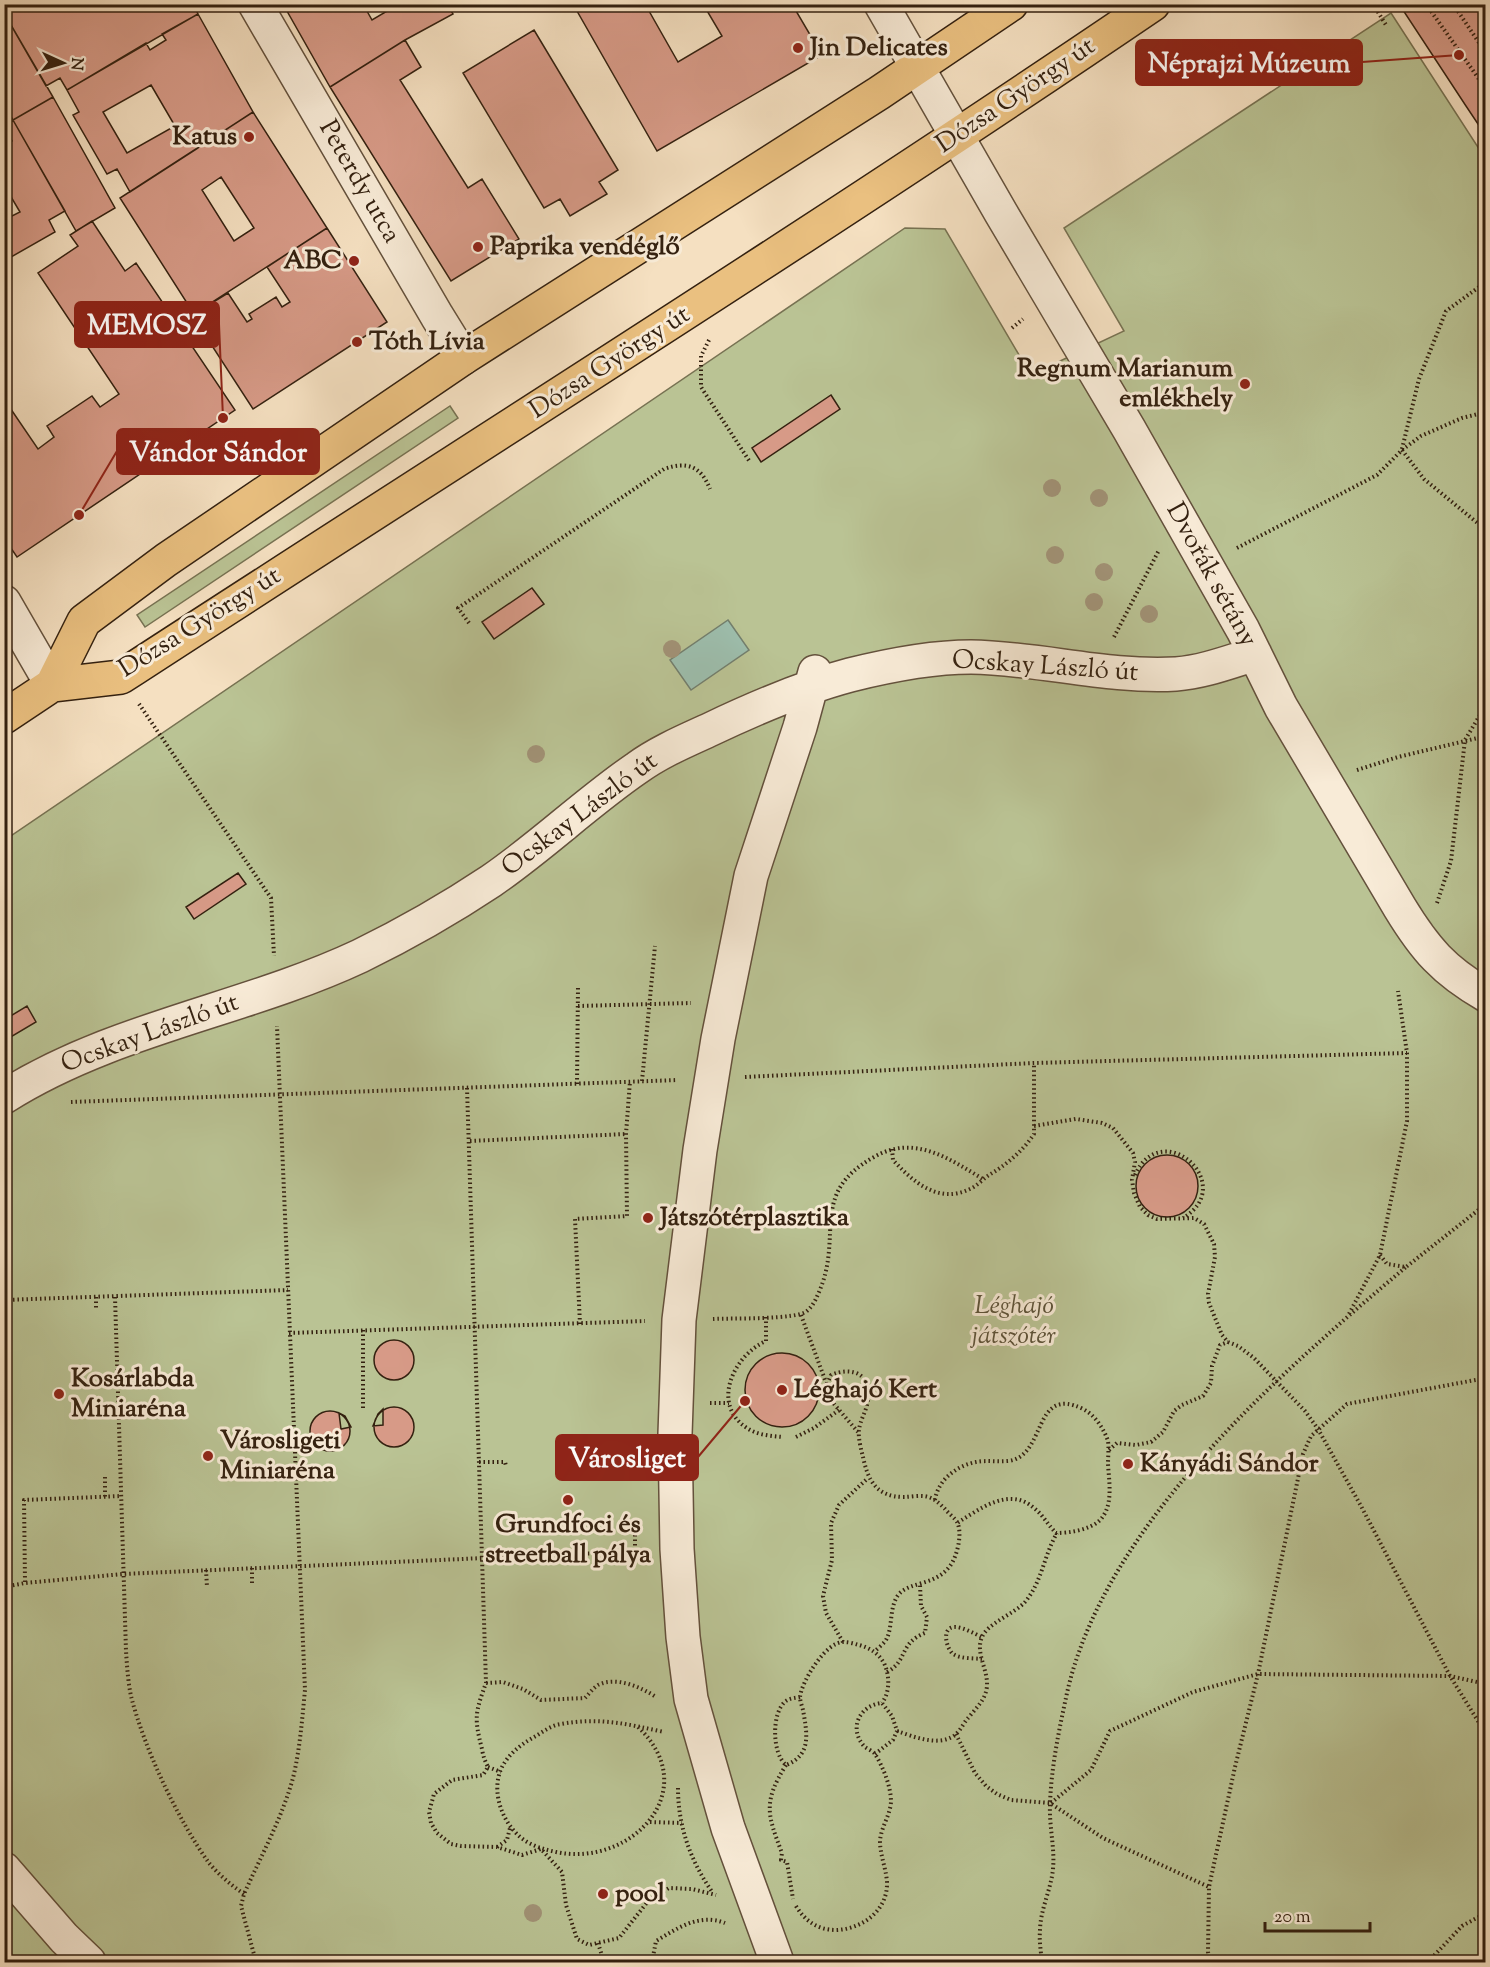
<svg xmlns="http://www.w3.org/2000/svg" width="1490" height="1967" font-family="'Sorts Mill Goudy',serif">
<rect width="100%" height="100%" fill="#f5e0c1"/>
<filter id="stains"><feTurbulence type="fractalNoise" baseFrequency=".00333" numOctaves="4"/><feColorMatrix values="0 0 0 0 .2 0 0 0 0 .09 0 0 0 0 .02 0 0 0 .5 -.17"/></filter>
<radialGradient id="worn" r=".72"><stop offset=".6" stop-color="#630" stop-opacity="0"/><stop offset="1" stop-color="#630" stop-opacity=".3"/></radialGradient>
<path fill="#bac394" stroke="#777252" stroke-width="1.5" d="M1391,13L1485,158V1962H5V840L905,228L945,229L1032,377L1041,370L1124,331L1064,228Z
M450,406L458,418L145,627L137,615Z"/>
<path fill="#9dbead" stroke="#737f6e" stroke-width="1.5" d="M728,620L749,650L691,690L670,660Z"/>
<path fill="#d79a87" stroke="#342110" stroke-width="1.5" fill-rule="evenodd" d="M11,4H193L198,14L67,90L60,78L46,86L4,13V8Z
M283,4H363L372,20L399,4H447L453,14L405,40L330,87Z
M573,4H645L678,62L722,36L703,4H792L822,55L657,151Z
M1399,4H1486V136L1466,106Z
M4,13L53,97L13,120L4,105Z
M198,14L253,112L204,144L197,133L192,137L198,148L130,192L117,169L107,174L73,115L79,112L67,90L146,43L150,50L166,40L162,34ZM151,85L175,126L127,153L103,112Z
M534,30L618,170L599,182L607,194L570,216L560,199L544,208L463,73Z
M405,40L421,67L400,80L468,188L482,179L519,239L451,281L330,87Z
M53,97L115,208L76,231L13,120Z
M253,112L327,228L194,314L120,198ZM221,177L254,228L234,241L202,190Z
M13,120L65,211L49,220L55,232L4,261V220L20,212L4,185V145L12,141L4,125Z
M92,221L125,271L136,263L235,410L17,557L4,538V399L38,449L54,437L47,426L92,396L100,407L119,394L38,273L78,246L70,235Z
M327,228L387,322L253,409L192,315L228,293L247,322L252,319L249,314L276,297L282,307L290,302L267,267Z
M831,395L840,409L761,462L752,448Z
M532,588L544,604L494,639L482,622Z
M238,873L246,884L194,919L186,907Z
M27,1006L36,1022L4,1041V1020Z
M1136 1186a31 31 0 1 1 62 0a31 31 0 1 1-62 0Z
M374 1360a20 20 0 1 1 40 0a20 20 0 1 1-40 0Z
M745 1390a37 37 0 1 1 74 0a37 37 0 1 1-74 0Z
M374 1427a20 20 0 1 1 40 0a20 20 0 1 1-40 0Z
M383,1409V1425L373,1426L378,1414Z
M310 1431a20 20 0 1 1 40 0a20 20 0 1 1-40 0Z
M339,1413L345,1416L351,1427L341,1429Z"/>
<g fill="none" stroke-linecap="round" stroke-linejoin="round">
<defs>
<path id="minor" d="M255,4L437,316L463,358
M881,4L1001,213L1129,429L1243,630L1281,707L1400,908C1425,949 1444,971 1486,995
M4,602L52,685
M4,1097C113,1028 245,1010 360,956C405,934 449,909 491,881C542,846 586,803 637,768C659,752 685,741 709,730C755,708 801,688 850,675C886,666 934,657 971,657C1040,658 1107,678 1176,674C1203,672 1229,662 1255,654
M4,1869L64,1938L89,1962
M777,1962L728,1828L691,1699L683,1637L677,1549L675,1434L679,1320L700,1150L718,1039L751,876L800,727L815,672"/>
<path id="major" d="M52,685L84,621L166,560L463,358L879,93L1011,4
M4,717L52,685L121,677C465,453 813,235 1153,4"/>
</defs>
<use href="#minor" stroke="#64513c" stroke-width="36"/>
<use href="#major" stroke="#342110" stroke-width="36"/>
<path stroke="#342110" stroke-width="4" stroke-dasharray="1.5 3" stroke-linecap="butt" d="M1373,4L1386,25
M1426,4L1486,89
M1453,4L1486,53
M1012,328L1023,319
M709,340L701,356V387L750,462
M1402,449L1419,379L1446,311L1486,282
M1402,450L1424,479L1486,530
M1237,548L1377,475L1402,450L1421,436L1462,418L1486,412
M469,623L458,608L664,469C687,461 701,466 710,489
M1114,637L1159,550
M139,704L271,898L274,956
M1357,770L1398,757L1486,736
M1437,903L1451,861L1465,740L1486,705
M578,1006L691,1003
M745,1077L1034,1063L1407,1053
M642,1081L655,946
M577,1084L578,987
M467,1088L486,1683C475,1713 474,1718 482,1749C483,1756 485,1761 488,1767L483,1775L452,1780L434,1794L429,1812L431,1823L437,1833L451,1844L461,1846L497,1847L522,1855L541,1849L562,1872L566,1905L577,1939L589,1945L619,1938L649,1900L669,1888L692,1889L716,1895
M71,1102L678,1080
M1034,1126L1076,1119L1102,1123L1113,1128L1133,1153L1135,1162L1132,1180L1134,1193L1140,1207L1148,1215L1157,1219L1194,1218L1204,1224L1214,1244L1215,1257L1208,1294L1209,1303L1222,1335L1228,1342L1238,1346L1254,1358L1305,1411L1318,1429L1361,1506L1450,1676L1486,1734
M470,1141L626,1134
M892,1149L893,1160C914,1183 939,1204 970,1189C977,1186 983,1179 989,1175C1006,1165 1023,1151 1034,1134V1063
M1135,1175C1162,1115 1239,1185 1183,1218
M1380,1255L1387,1264L1406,1267L1486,1204
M96,1297V1310
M115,1297L126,1651C127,1666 128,1682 131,1696C144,1748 178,1820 209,1863C219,1875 231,1885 244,1894
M4,1300L288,1290
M1349,1314L1380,1255L1407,1121V1053L1398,991
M801,1315L834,1404L858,1432
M766,1317V1341C734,1355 710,1404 747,1428C757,1435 771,1436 783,1437
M713,1319C730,1318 797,1320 807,1311C813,1306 816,1299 819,1292C844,1235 808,1194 874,1157C914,1134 948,1158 983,1179
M580,1324L575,1219L627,1216L626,1134L630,1081
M363,1330V1408
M289,1333L645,1321
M827,1384L831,1375C852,1366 872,1374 868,1400C867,1410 860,1420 859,1430C858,1438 861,1449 863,1457C868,1480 876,1497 904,1497C912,1497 923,1494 931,1498C936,1500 941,1505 945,1509C948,1513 955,1518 957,1522C963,1533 957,1557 950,1566C935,1586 911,1581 899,1594C889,1606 893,1625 887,1638C885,1643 879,1647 875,1651
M710,1403H729
M796,1437L814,1428L839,1410
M1109,1450L1117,1443L1136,1445L1151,1442L1163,1432L1174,1411L1182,1405L1203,1396L1211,1383L1212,1366L1220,1345L1228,1342
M479,1462H505L506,1466
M105,1477V1498
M935,1500C938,1480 956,1466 976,1462C986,1460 997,1462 1008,1461C1047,1457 1032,1384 1083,1409C1095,1415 1104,1429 1108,1441C1109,1449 1108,1457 1108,1464C1109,1482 1114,1507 1099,1521C1089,1530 1069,1533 1056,1533C1048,1525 1043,1515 1034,1508C1009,1486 980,1509 957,1523
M635,1535V1551
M252,1568V1586
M206,1570L207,1587
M25,1582L24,1500L121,1496
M4,1587L25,1583L123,1574L643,1551
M843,1642L826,1613L823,1596L832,1560L831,1523L839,1505L868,1478
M982,1659C973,1658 961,1659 953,1654C946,1648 941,1627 955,1627C963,1627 975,1634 982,1637
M887,1672C908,1661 899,1643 925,1633L927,1617L921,1606L920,1585
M486,1683L503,1682L523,1689L541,1700L585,1698C589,1694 593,1688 598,1685C616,1676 641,1687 656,1697
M800,1697C795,1698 790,1698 786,1701C771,1712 772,1754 786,1765C812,1755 807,1733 803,1710C802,1706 800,1701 800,1697C802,1681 822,1650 836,1644C843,1640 852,1643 859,1645C870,1648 878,1653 884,1663C890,1676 890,1692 882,1703
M638,1727C705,1790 631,1868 556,1852C542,1849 529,1845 519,1836C500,1819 489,1785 505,1762C513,1750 525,1742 536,1736C544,1731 552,1725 561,1724C599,1717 627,1724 664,1732
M897,1731C914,1737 939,1747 955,1735C961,1730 964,1722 969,1717C977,1707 986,1699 987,1686C988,1669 975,1653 982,1637C988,1623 1014,1614 1025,1602C1042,1582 1044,1555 1057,1533
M956,1734L975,1773L986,1786L997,1794L1011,1800L1050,1803L1103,1838L1209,1887
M786,1765C763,1802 767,1814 782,1853L781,1860L787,1862L793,1899
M488,1767L501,1772
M678,1788C678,1827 691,1862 713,1893
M1051,1803L1091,1770L1110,1731L1193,1692L1258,1674L1450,1676L1486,1684
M650,1822L682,1823
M497,1847L507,1840L510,1828
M796,1906C805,1921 818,1930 836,1930C863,1929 888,1910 887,1882C886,1868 880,1855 880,1841C881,1827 890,1816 891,1802C891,1786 883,1767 875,1754C873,1751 867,1749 864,1746C848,1728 860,1705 882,1703L892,1716L897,1731L893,1740L875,1754
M598,1943L604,1962
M256,1962L241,1906L244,1894C261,1856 282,1818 293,1778C300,1749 302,1720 305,1690L277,1026
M652,1962L656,1941C678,1928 699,1913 725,1923
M1042,1962C1041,1952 1039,1941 1040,1931C1040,1910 1051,1890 1053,1869C1055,1848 1049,1826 1050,1805C1051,1768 1059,1730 1067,1693C1105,1524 1279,1374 1406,1267
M1210,1962L1208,1952L1209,1887L1235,1767L1258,1674L1303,1454L1311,1436L1347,1404L1486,1378
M1428,1962L1462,1926L1486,1913"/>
<use href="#minor" stroke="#f8ebd7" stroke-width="33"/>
<use href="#major" stroke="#eac080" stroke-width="33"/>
</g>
<g fill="#a19276">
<circle cx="1052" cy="488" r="9"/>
<circle cx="1099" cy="498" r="9"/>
<circle cx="1055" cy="555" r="9"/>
<circle cx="1104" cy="572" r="9"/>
<circle cx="1094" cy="602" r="9"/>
<circle cx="1149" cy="614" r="9"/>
<circle cx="672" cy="649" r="9"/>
<circle cx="536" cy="754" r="9"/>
<circle cx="533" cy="1913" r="9"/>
</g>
<g fill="#8f2418" stroke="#f8ebd7" stroke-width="2">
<circle cx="798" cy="48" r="6"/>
<circle cx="249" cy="137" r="6"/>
<circle cx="478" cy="247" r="6"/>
<circle cx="354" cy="261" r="6"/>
<circle cx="357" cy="342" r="6"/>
<circle cx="1245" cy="384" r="6"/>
<circle cx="648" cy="1218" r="6"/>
<circle cx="782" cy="1390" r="6"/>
<circle cx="59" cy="1394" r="6"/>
<circle cx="208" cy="1456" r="6"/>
<circle cx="1128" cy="1464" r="6"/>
<circle cx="568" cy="1500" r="6"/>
<circle cx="603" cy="1894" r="6"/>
</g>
<g text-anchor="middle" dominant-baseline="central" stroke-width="6" stroke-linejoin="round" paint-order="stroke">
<g font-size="26" font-weight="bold" fill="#342110" stroke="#f8ebd7" text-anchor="start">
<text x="810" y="48">Jin Delicates</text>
<text x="237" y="137" text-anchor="end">Katus</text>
<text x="490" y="247">Paprika vendéglő</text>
<text x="342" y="261" text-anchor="end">ABC</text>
<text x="369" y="342">Tóth Lívia</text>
<text x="1233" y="369" text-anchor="end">Regnum Marianum<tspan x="1233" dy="30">emlékhely</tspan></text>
<text x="660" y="1218">Játszótérplasztika</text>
<text x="71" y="1379">Kosárlabda<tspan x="71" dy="30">Miniaréna</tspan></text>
<text x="794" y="1390">Léghajó Kert</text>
<text x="220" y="1441">Városligeti<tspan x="220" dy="30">Miniaréna</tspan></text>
<text x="1140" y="1464">Kányádi Sándor</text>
<text x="568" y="1525" text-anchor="middle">Grundfoci és<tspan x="568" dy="30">streetball pálya</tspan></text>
<text x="615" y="1894">pool</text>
</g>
<g font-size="26" fill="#342110" stroke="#f8ebd7">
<text transform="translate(1016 96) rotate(-34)">Dózsa György út</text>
<text transform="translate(359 182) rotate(60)">Peterdy utca</text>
<text transform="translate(610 363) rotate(-33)">Dózsa György út</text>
<text transform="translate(1211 575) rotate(61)">Dvořák sétány</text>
<text transform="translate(200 623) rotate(-32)">Dózsa György út</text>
<text transform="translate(1045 667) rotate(4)">Ocskay László út</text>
<text transform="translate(580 815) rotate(-37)">Ocskay László út</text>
<text transform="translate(150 1034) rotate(-20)">Ocskay László út</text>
</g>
<g font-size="26" font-style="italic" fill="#5c5238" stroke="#f8ebd7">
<text x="1014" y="1306">Léghajó<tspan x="1014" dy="30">játszótér</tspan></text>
</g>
</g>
<path fill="none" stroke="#8f2418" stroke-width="2" d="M1459 55L1362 62M223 418L219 324M79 515L117 451M745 1401L698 1457"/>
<g fill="#8f2418" stroke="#f8ebd7" stroke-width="2">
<circle cx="1459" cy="55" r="6"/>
<circle cx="223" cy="418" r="6"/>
<circle cx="79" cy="515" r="6"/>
<circle cx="745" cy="1401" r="6"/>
</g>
<g fill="#8f2418" stroke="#8f2418" stroke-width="2">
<rect x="1136" y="40" width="226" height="45" rx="6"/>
<rect x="75" y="302" width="144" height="45" rx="6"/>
<rect x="117" y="429" width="202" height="45" rx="6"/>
<rect x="556" y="1435" width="142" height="45" rx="6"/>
</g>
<g font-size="27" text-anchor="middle" font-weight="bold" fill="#fff">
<text x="1249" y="72">Néprajzi Múzeum</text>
<text x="147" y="334">MEMOSZ</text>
<text x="218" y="461">Vándor Sándor</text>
<text x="627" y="1467">Városliget</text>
</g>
<rect width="1490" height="1967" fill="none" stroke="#f5e0c1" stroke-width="24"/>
<rect x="6" y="6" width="1478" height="1955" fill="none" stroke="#342110" stroke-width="3"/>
<rect x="12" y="12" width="1466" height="1943" fill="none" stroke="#342110" stroke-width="1.5"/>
<g transform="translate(63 63) rotate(94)" stroke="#f8ebd7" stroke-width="4.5" paint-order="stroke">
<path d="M0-4.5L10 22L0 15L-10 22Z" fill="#342110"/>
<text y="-9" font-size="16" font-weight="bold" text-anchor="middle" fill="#342110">N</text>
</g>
<path d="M1265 1922v9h105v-9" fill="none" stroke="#342110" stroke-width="3"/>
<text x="1274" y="1922" font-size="18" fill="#342110" stroke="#f8ebd7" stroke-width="4.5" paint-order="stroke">20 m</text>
<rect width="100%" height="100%" filter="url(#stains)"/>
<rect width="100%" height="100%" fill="url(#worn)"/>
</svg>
